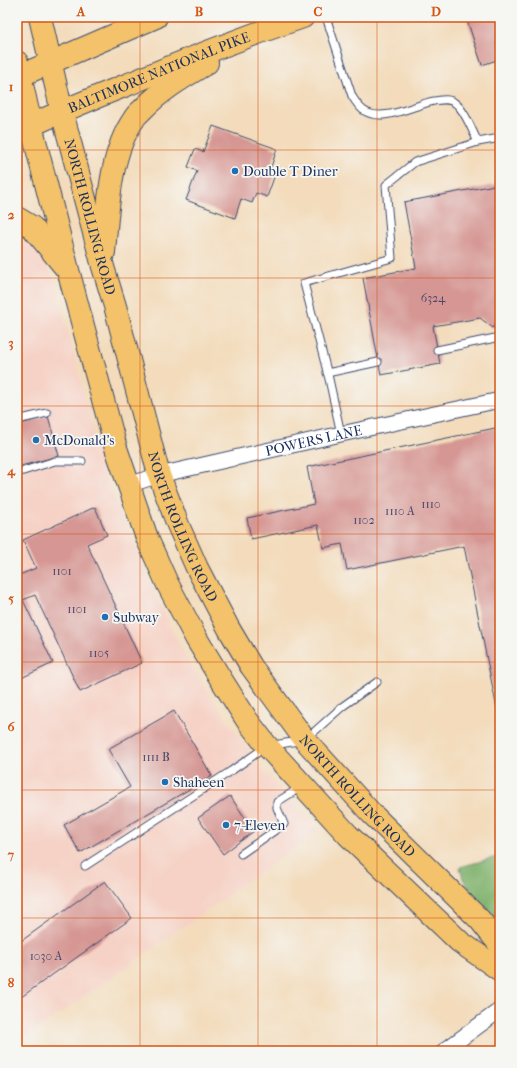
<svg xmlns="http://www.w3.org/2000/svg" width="517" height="1068" font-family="'IM FELL French Canon',serif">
<rect width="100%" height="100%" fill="#f6f6f2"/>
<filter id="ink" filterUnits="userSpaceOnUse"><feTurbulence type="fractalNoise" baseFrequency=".025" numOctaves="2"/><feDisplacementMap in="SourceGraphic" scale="8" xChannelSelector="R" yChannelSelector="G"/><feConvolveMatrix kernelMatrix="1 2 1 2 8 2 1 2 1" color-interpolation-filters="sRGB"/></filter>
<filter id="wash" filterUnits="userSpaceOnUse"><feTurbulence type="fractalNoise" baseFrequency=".012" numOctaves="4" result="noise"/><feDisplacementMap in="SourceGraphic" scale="16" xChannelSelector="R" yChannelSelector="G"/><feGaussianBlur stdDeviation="0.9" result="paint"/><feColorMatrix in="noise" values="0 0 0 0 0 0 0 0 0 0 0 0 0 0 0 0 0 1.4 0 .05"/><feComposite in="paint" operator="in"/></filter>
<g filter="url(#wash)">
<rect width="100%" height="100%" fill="#f3dbbb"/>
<path fill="#f6d1c5" d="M17,237L39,254L48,268L55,283L107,483L134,542L154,592L184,654L216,704L261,768L319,831L17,1044Z"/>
<path fill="#7fb16c" stroke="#4d7065" d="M500,856V922L472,893L463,879L460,867Z"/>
<g id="blocks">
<path fill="#d69693" d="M466,17H500V59L482,65Z
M213,126L277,149L270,170L276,172L267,197L256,193L252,203L241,199L235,218L186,200L197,171L188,167L195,149L203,152Z
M500,184V319L493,328L480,318L433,326L440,364L381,375L363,278L416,268L404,202Z
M48,416L59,456L17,467V425Z
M500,427V719H499L464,546L347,570L342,544L323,548L318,525L251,539L247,518L314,504L307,467Z
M95,507L107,535L87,544L142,663L80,692L35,595L23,600L53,663L17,680V576L36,568L23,540Z
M174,711L212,776L80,853L64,825L130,787L108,749Z
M230,796L254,831L223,854L198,818Z
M105,881L132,918L17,1000V944Z"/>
</g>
</g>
<g filter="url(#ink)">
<use href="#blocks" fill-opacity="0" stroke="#3b496c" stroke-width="1"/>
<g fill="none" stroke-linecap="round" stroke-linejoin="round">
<defs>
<path id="lane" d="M326,17L352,96C355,101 358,106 363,110C382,124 413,105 434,101C441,100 449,98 455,103C465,110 472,131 478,142
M437,350L500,337
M327,373L378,362
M17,420L47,413
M341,434L329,379L304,283L392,258L386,185L415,162L478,142L500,138
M17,473L55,461H82
M241,854L284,824L277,808V802L301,787
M85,866L231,771L267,746L305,740L343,706L377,682"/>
<g id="street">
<path id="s1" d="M128,485L159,475L341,434L500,400"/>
<path d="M444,1051L500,1010"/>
</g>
<g id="primary">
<path id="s2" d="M40,17L62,112L103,267L115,306L159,475L178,525L197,568L229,629L251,666L305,740L371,813L480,920L500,945"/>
<path d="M17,62L31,125L68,270L116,448L147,538L167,583L196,638L219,676L247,720L267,746L348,835L460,942L500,970"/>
<path d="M17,77L156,17"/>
<path id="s3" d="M17,132C54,114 91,99 129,84C186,60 244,37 303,17"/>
<path d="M17,218L32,227L65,267"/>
<path d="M104,252C108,210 109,154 134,119C136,115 140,112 142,110C161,90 184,77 207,63"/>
</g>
</defs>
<use href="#lane" stroke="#3b496c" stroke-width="9"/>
<use href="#street" stroke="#3b496c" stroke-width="17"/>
<use href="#primary" stroke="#3b496c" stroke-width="24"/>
<use href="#lane" stroke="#fff" stroke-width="7"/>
<use href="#street" stroke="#fff" stroke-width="15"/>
<use href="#primary" stroke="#f3c26a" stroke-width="22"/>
</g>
</g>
<path fill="none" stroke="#d45514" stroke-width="1" stroke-opacity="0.55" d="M140,17V1051M258,17V1051M377,17V1051M17,150H500M17,278H500M17,406H500M17,534H500M17,662H500M17,790H500M17,918H500"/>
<g fill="#1f6fb2" stroke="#f6f6f2" stroke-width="1.5">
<circle cx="235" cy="171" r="4"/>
<circle cx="36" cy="440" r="4"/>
<circle cx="105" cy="617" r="4"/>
<circle cx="165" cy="782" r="4"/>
<circle cx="226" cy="825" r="4"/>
</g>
<g text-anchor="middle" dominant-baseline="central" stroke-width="3.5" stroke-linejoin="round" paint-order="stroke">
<g font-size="12" fill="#4a496b">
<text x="433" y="298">6324</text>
<text x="431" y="504">1110</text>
<text x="400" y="511">1110 A</text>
<text x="364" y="520">1102</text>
<text x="62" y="571">1101</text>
<text x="77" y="609">1101</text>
<text x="99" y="653">1105</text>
<text x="156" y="757">1111 B</text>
<text x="46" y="956">1030 A</text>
</g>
<g font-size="14" fill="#1b2f5e" stroke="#f6f6f2">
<text stroke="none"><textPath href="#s3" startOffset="154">BALTIMORE NATIONAL PIKE</textPath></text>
<text stroke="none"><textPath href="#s2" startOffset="206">NORTH ROLLING ROAD</textPath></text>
<text stroke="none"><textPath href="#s1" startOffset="191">POWERS LANE</textPath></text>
<text stroke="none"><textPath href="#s2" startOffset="530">NORTH ROLLING ROAD</textPath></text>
<text stroke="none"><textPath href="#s2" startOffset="854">NORTH ROLLING ROAD</textPath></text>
</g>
<g font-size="14" fill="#1b2f5e" stroke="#f6f6f2" text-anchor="start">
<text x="243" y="171">Double T Diner</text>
<text x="44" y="440">McDonald's</text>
<text x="113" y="617">Subway</text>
<text x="173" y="782">Shaheen</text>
<text x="234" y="825">7-Eleven</text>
</g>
</g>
<rect width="517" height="1068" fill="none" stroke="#f6f6f2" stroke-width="44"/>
<rect x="22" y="22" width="473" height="1024" fill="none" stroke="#d45514" stroke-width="1.5"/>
<g font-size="13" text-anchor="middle" font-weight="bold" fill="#d45514">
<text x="81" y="16">A</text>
<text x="199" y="16">B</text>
<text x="318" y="16">C</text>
<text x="436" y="16">D</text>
<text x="11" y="91">1</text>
<text x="11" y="219">2</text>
<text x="11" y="347">3</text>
<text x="11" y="475">4</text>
<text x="11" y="603">5</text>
<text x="11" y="731">6</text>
<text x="11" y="859">7</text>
<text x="11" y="987">8</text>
</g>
</svg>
